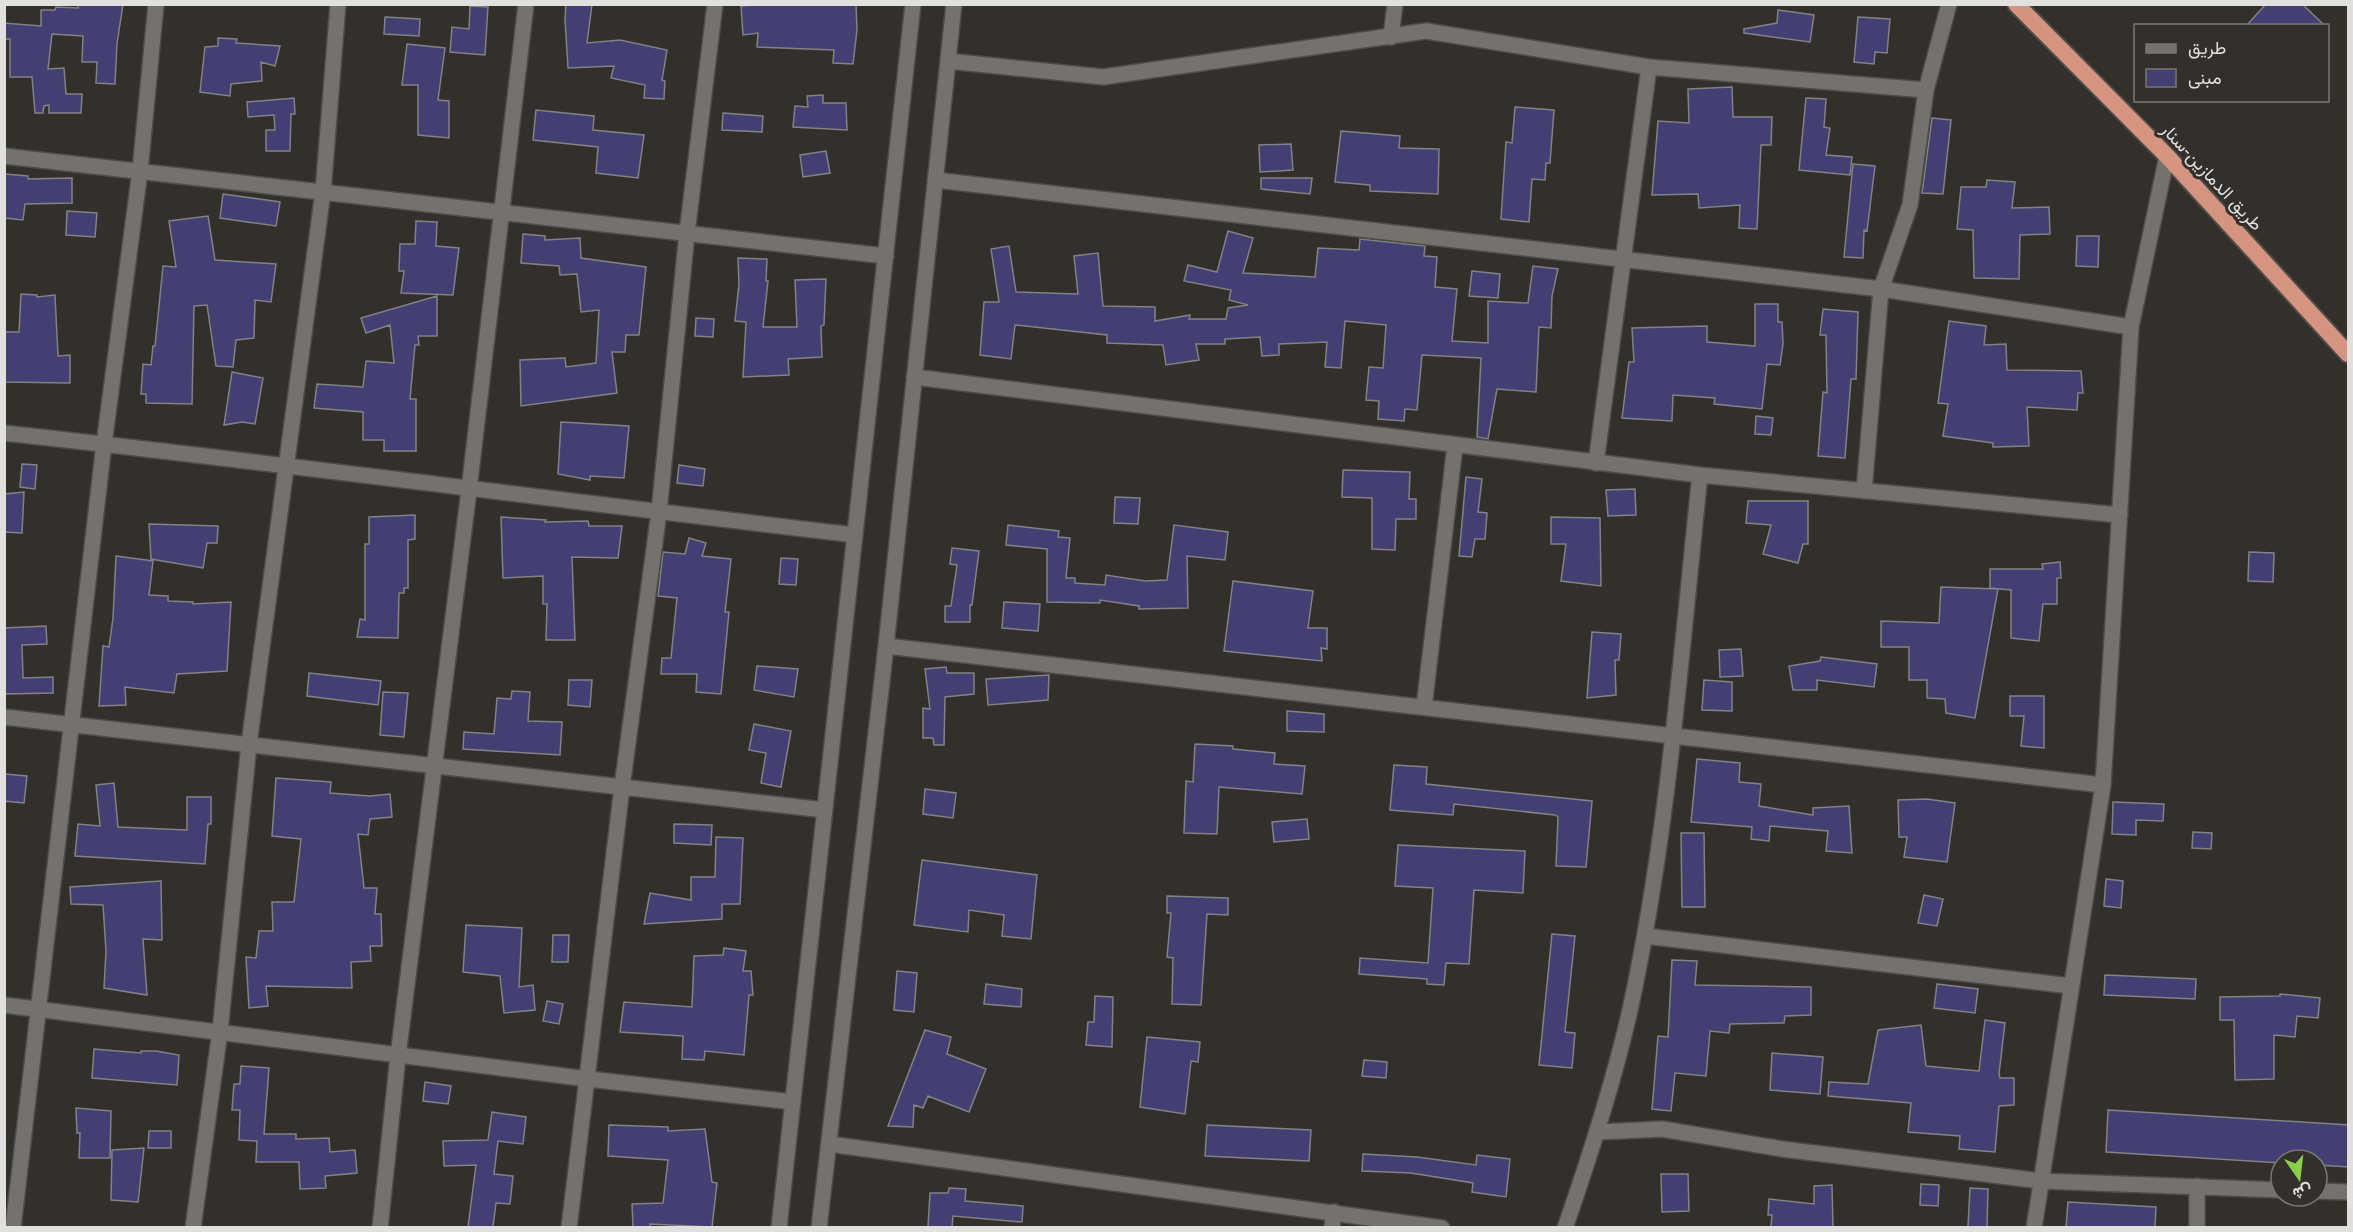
<svg xmlns="http://www.w3.org/2000/svg" width="2353" height="1232" font-family="Helvetica,Vazirmatn,sans-serif">
<rect width="100%" height="100%" fill="#33302c"/>
<path fill="#443f72" stroke="#818186" stroke-width="1.5" d="M78,4H123L117,44L115,84L96,83L97,62H82L83,36L52,34L48,69L64,68L66,94H82L81,113H49V105L44,106L43,113H35L32,77H10V39H4V23L41,26V10H55L56,7L78,8Z
M566,4H592L587,43L620,40L667,50L662,80L665,81L664,99L644,98L645,85L611,78L614,66L568,68L565,19Z
M769,4H856L857,30L853,64L833,63L834,50L757,47L758,33L743,35L741,6Z
M2266,4H2302L2325,26H2246Z
M470,6L488,7L485,55L450,52L452,27L469,29Z
M1778,10L1814,15L1810,42L1744,33V29L1777,23Z
M385,17L420,19L419,36L384,34Z
M1858,17L1890,19L1887,53L1875,52L1874,64L1854,62Z
M218,38L237,39L236,43L280,46L275,66L261,62L262,81L231,84L230,96L200,92L205,47L218,46Z
M407,44L445,48L438,100L449,101V138L418,135V85H402Z
M1732,87L1733,117H1772L1771,145H1761L1757,229L1739,228L1740,205L1699,208L1698,194L1652,195L1658,121L1689,123L1688,89Z
M823,95V103H846L847,130L793,127L795,106L808,107L807,96Z
M294,98L295,114H291L290,151H266V130H275L274,115L248,117L247,102Z
M1806,98L1826,99L1824,127L1830,128L1826,155L1852,157L1850,175L1799,170Z
M1515,107L1554,110L1550,163H1546L1545,180L1532,179L1529,222L1501,219L1506,142L1512,143Z
M536,110L594,116L593,130L644,135L638,178L596,173L598,147L533,140Z
M723,113L763,116L762,132L722,130Z
M1932,118L1951,120L1943,194L1922,193Z
M1341,131L1400,136L1399,148L1439,149L1438,194L1370,191V185L1335,182Z
M1291,144L1293,170L1260,172L1259,145Z
M826,151L830,173L803,177L800,155Z
M1853,164L1875,166L1867,231L1864,230L1863,258L1844,257Z
M4,174L28,176V179L72,178V203L25,204L23,220L4,218Z
M1261,178H1312L1310,194L1261,189Z
M1987,180L2015,182L2012,208L2049,207L2050,234L2020,235L2019,279L1974,278L1973,230L1957,229L1961,187H1986Z
M223,194L280,202L276,226L220,218Z
M67,211L97,213L95,237L66,235Z
M208,216L215,260L276,264L271,302L255,300L254,338L236,340L233,367L216,366L207,305L194,306L192,404L146,403V394H141L143,364L151,365L153,346H155L163,266L176,267L169,221Z
M416,221L437,222L436,246L459,248L453,295L401,293L404,271H399L400,244H415Z
M1228,231L1253,238L1243,273L1315,277L1318,248L1359,250L1360,239L1425,246L1424,256L1437,257L1435,287L1457,289L1452,341L1488,343V301L1528,303L1533,266L1558,269L1552,296L1551,328L1539,327L1536,392L1497,389L1488,439L1477,437L1481,358L1422,355L1417,410L1405,409L1404,421L1378,419L1379,401L1366,400L1369,367L1383,368L1386,325L1345,321L1341,368L1325,367L1327,342L1279,344V355L1262,356L1260,337L1225,339V344H1196L1199,360L1166,365L1163,345L1107,343V335L1015,325L1011,359L980,355L984,302H999L991,249L1009,246L1016,292L1078,294L1074,256L1098,253L1103,306L1155,307V321L1190,315L1189,319H1226L1228,308L1248,305L1229,300L1231,290L1184,281L1188,265L1217,272Z
M523,234L545,236V240L580,238L581,258L646,267L639,335H626L625,352H612L617,393L521,406L520,360L565,358L566,367L596,363L599,310L581,312L577,274L560,275L559,266L521,263Z
M2077,236H2099L2098,267L2076,266Z
M738,258L767,259L766,281H768L763,327H797L795,280L826,279L824,325L821,326L822,357L788,359L789,375L743,377L746,322L735,321L739,284Z
M1472,271L1500,274L1498,298L1469,296Z
M21,294L37,295V297L55,295L58,356L70,355V383L4,382V332H19Z
M437,296V336H418L419,345H415L410,399H416V451H384V440H363V412L314,408L317,384L363,387L366,361L394,363L390,325L366,333L361,318Z
M1755,304H1778V322H1782L1783,344L1780,365L1767,364L1762,409L1714,404L1715,398L1673,395L1672,421L1622,418L1629,362H1634L1632,328L1707,326V342L1755,346Z
M1823,309L1858,312L1856,379H1851L1845,458L1818,456L1823,392L1827,393L1826,335H1820Z
M696,318L714,319L713,337L695,336Z
M1949,321L1986,326L1984,345L2006,344L2007,370L2081,371L2083,393H2078L2077,410L2027,407L2029,446L1993,447V443L1943,436L1948,404L1938,403Z
M232,372L263,378L255,424L242,422L224,425Z
M1756,416L1773,418L1771,435L1755,434Z
M561,422L629,426L624,478L590,476V480L558,474Z
M22,464L37,465L35,489L20,487Z
M679,465L705,469L703,486L677,483Z
M1343,470L1410,472L1409,499H1416V519H1396L1395,550L1372,549V498L1342,497Z
M1466,477L1482,479L1478,512L1487,513L1485,539H1475L1472,557L1459,556Z
M1635,489L1636,515L1608,516L1606,490Z
M24,492L22,533L4,532V494Z
M1115,497L1140,498L1138,524L1114,523Z
M1748,501H1808V544H1803L1798,563L1763,554L1771,525L1746,523Z
M415,515V539L408,540V588H404V593H399L398,638L357,637L360,619L365,620V544H369V517Z
M501,517L546,520L545,522L588,521L589,526H622L618,558L572,557L575,640H546L547,604H543V576L503,578Z
M1551,517L1600,518L1601,586L1561,581L1566,544H1551Z
M149,524L218,526L217,543H207L203,568L151,559Z
M1008,525L1059,531L1058,537L1070,538L1066,578H1075V583L1105,585L1106,575L1145,581L1167,580L1174,525L1228,532L1225,560L1187,556L1188,608L1139,609V606L1100,600V603L1047,602V549L1006,545Z
M689,538L706,543L702,556L731,559L725,612H729L721,694L696,692L697,674H661L662,658H671L677,598L658,596L663,552L685,554Z
M952,548L979,551L972,605H970V622H945V606H951L957,565L950,564Z
M2249,552L2274,553L2273,582L2248,581Z
M116,556L153,561L149,595L168,596V601L193,602V604L231,602L227,671L177,674L174,693L125,687L126,705L99,706L103,646L109,647L113,618Z
M781,558L798,559L796,585L779,584Z
M2060,562L2061,578H2057V604H2043L2039,641L2011,638V590L1990,588V569H2043L2042,564Z
M1233,581L1313,591L1308,628H1327V649L1321,648L1322,661L1224,651Z
M1941,587L1998,589L1975,718L1946,713L1945,699L1927,698V680H1909V647H1881V621L1939,623Z
M1004,602L1040,604L1038,631L1002,628Z
M46,626L47,644L22,645L23,678L53,677V693L4,694V628Z
M1592,632L1621,634L1619,660H1615L1616,695L1587,698Z
M1741,649L1743,676L1720,677L1719,650Z
M1821,657L1877,664L1874,687L1817,680V690H1793L1789,666L1820,661Z
M757,666L798,669L794,697L754,690Z
M946,667L947,673H974V694L945,697L944,745H934L933,738H923V708L930,709L925,669Z
M309,673L381,681L378,705L307,696Z
M1049,675L1048,700L988,705L986,679Z
M569,680H592L590,707L568,705Z
M1704,680L1732,682V711L1702,710Z
M512,691L530,692L528,721L562,722L560,755L463,749L464,732L494,734L497,698L511,699Z
M383,692L408,693L404,737L380,735Z
M2010,696H2044V748L2021,746L2024,716H2010Z
M1287,711L1324,714V732L1287,731Z
M754,724L791,731L781,787L761,783L766,753L749,750Z
M1195,744L1233,746V749L1275,753L1274,764L1305,766L1302,794L1219,787L1217,834L1184,833L1186,781L1193,782Z
M1697,759L1740,763L1739,782L1761,784L1759,806L1813,815V808L1849,806L1852,853L1826,851L1828,831L1770,826L1769,841L1751,839L1752,827L1691,822Z
M1394,765L1427,767L1426,784L1592,801L1586,867L1556,866L1558,817L1555,815L1454,804L1453,815L1390,810Z
M4,774L27,776L24,803L4,801Z
M276,778L331,782L330,793L370,796L390,794L392,817L370,819L368,835L358,834L364,888H377L375,914H381L382,946H370L371,961L351,962L352,988L266,986L268,1006L249,1008L246,957L256,958L259,931H273L272,902H294L301,839L272,836Z
M114,783L118,827L187,830V797H211V824H208L205,864L75,856L78,824L100,826L96,785Z
M925,789L956,793L953,818L923,814Z
M1927,799L1955,803L1947,862L1904,857L1907,837H1899L1898,800Z
M2113,802L2164,804L2163,821L2136,820V835L2112,834Z
M1307,819L1309,839L1274,842L1272,822Z
M674,824L712,825L711,845L674,843Z
M2193,832L2212,833L2211,849L2192,848Z
M1681,833H1704L1705,907H1682Z
M716,837L743,838L740,904H722V919L644,924L650,893L691,900V877H715Z
M1398,845L1525,851L1523,893L1474,890L1469,964L1446,963L1444,985L1427,984V979L1359,974L1360,958L1428,963L1433,888L1395,886Z
M922,860L1037,875L1031,939L1002,936L1004,915L969,910L968,932L914,925Z
M2106,879L2123,881L2121,908L2104,906Z
M161,881L162,940L143,939L147,995L104,988L106,951L103,905L71,904L70,887Z
M1924,895L1943,899L1937,926L1918,923Z
M1167,896L1228,898V915L1207,914L1201,1005L1172,1004L1173,958L1167,957L1171,913H1167Z
M466,925L522,928L519,987L533,985L535,1010L504,1013L500,976L463,972Z
M1552,934L1575,936L1565,1032L1575,1033L1572,1068L1539,1065Z
M553,935H569L568,962H552Z
M724,948L746,951L743,971H751L753,995H749L744,1055L705,1051L704,1060L682,1059L683,1036L620,1032L624,1002L692,1007L694,956L723,955Z
M1672,960L1697,961L1695,985L1811,987V1015L1785,1016L1784,1023L1730,1024L1729,1033L1710,1031L1706,1076L1675,1073L1671,1111L1652,1109L1658,1036L1668,1037Z
M897,971L917,973L914,1012L894,1010Z
M2105,975L2196,979L2195,999L2104,995Z
M986,984L1022,989L1021,1007L984,1004Z
M1937,984L1978,989L1975,1013L1934,1008Z
M2280,994L2320,998L2318,1018L2297,1016L2295,1037L2274,1035V1079L2235,1080L2234,1020H2220V997L2280,996Z
M1095,996L1113,997L1112,1047L1086,1045L1088,1022H1094Z
M547,1001L563,1004L559,1024L543,1021Z
M1985,1020L2005,1023L1999,1074L2000,1078H2014V1105L1999,1106L1995,1152L1959,1149L1960,1136L1908,1132L1911,1103L1828,1096L1829,1082L1868,1084L1878,1030L1921,1025L1926,1066L1979,1071Z
M925,1030L951,1037L947,1054L986,1069L969,1112L928,1096L923,1108L914,1105L913,1127L888,1126Z
M1147,1037L1200,1042L1198,1062L1191,1061L1185,1114L1140,1107Z
M94,1049L141,1053V1051H156L179,1055L177,1085L92,1078Z
M1772,1053L1823,1057L1820,1094L1770,1090Z
M1364,1060L1387,1062L1386,1078L1362,1076Z
M241,1066L269,1068L264,1134H296V1139L329,1138L330,1152L355,1150L357,1173L325,1176L326,1188L300,1189L299,1162H256L257,1141L239,1140L240,1110H232L234,1084H240Z
M425,1082L451,1086L448,1104L423,1101Z
M76,1108L111,1111L110,1158H79L80,1133H77Z
M2108,1110L2349,1125V1167L2317,1165V1160H2281V1163L2106,1152Z
M492,1112L526,1117L523,1144L498,1141L494,1174L513,1176L510,1204L496,1203L493,1227H468L476,1165L444,1166L443,1141L488,1140Z
M609,1125L668,1127V1131L705,1129L712,1182L717,1183L712,1227L650,1224V1227H633L632,1204L663,1203L668,1160L608,1156Z
M1207,1125L1311,1130L1309,1161L1205,1156Z
M149,1131H171V1148H148Z
M144,1148L138,1202L111,1200L112,1150Z
M1363,1154L1417,1157L1476,1165L1477,1155L1510,1159L1506,1197L1472,1192L1473,1183L1411,1173L1362,1171Z
M1661,1174H1688L1689,1211L1662,1212Z
M1921,1184L1939,1185L1938,1206L1920,1205Z
M1832,1185L1833,1227H1771L1772,1215H1768L1769,1199L1814,1204V1186Z
M949,1188L966,1189L965,1201L1023,1206L1022,1222L953,1216L952,1227H928L930,1193H948Z
M1970,1188L1988,1189L1987,1227H1968Z
M2068,1202L2156,1207L2155,1227H2066Z"/>
<g fill="none" stroke-linecap="round" stroke-linejoin="round">
<defs>
<path id="minor" d="M1391,37L1395,4
M948,61L1103,77L1426,31L1649,67L1926,90
M4,156L886,256
M935,180L1881,289L2131,327
M914,377L1700,475L2120,515
M4,433C288,464 571,502 855,535
M1596,463L1649,67
M1864,491L1881,289L1910,205L1926,90L1949,4
M886,646L2103,785
M1424,707L1455,446
M4,717L825,810
M1645,936L2071,986
M4,1005L588,1079L793,1102
M1598,1132L1662,1129L1782,1149L2041,1181L2281,1190
M829,1144L1442,1228
M2317,1191L2348,1192
M13,1228L104,444L140,171L156,4
M193,1228L220,1031L249,744L323,192L338,4
M380,1228L398,1056L469,490L526,4
M569,1228L622,787L659,512L687,233L715,4
M779,1228L913,4
M819,1228L886,646L954,4
M1332,1228L1334,1212
M1565,1228C1590,1156 1613,1085 1630,1010C1668,835 1681,653 1700,475
M2034,1228L2103,785L2131,327L2167,156
M2197,1228V1186"/>
<path id="trunk" d="M2016,4L2167,156L2348,354"/>
</defs>
<use href="#minor" stroke="#4e4c49" stroke-width="18"/>
<use href="#trunk" stroke="#4e4c49" stroke-width="20"/>
<use href="#minor" stroke="#75726e" stroke-width="15"/>
<use href="#trunk" stroke="#d49480" stroke-width="16"/>
</g>
<g text-anchor="middle" dominant-baseline="central" stroke-width="6" stroke-linejoin="round" paint-order="stroke">
<g font-size="18" fill="#e2e0de" stroke="#33302c">
<text transform="translate(2212 177) rotate(47)">طريق الدمازين-سنار</text>
</g>
</g>
<rect width="2353" height="1232" fill="none" stroke="#e2e0de" stroke-width="12"/>
<rect x="2134" y="24" width="195" height="78" fill="#33302c" stroke="#797673" stroke-width="1.5"/>
<rect x="2146" y="44" width="30" height="9" fill="#75726e" stroke="#797673" stroke-width="1.5"/>
<text x="2188" y="54" font-size="18" fill="#e2e0de">طريق</text>
<rect x="2146" y="69" width="30" height="18" fill="#443f72" stroke="#797673" stroke-width="1.5"/>
<text x="2188" y="84" font-size="18" fill="#e2e0de">مبنى</text>
<g transform="translate(2299 1178) rotate(166)"><circle r="28" fill="#33302c" stroke="#797673" stroke-width="1.5"/>
<path d="M0-4.5L10 22L0 15L-10 22Z" fill="#89cf49"/>
<text y="-9" font-size="16" font-weight="bold" text-anchor="middle" fill="#e2e0de">ش</text>
</g>
</svg>
